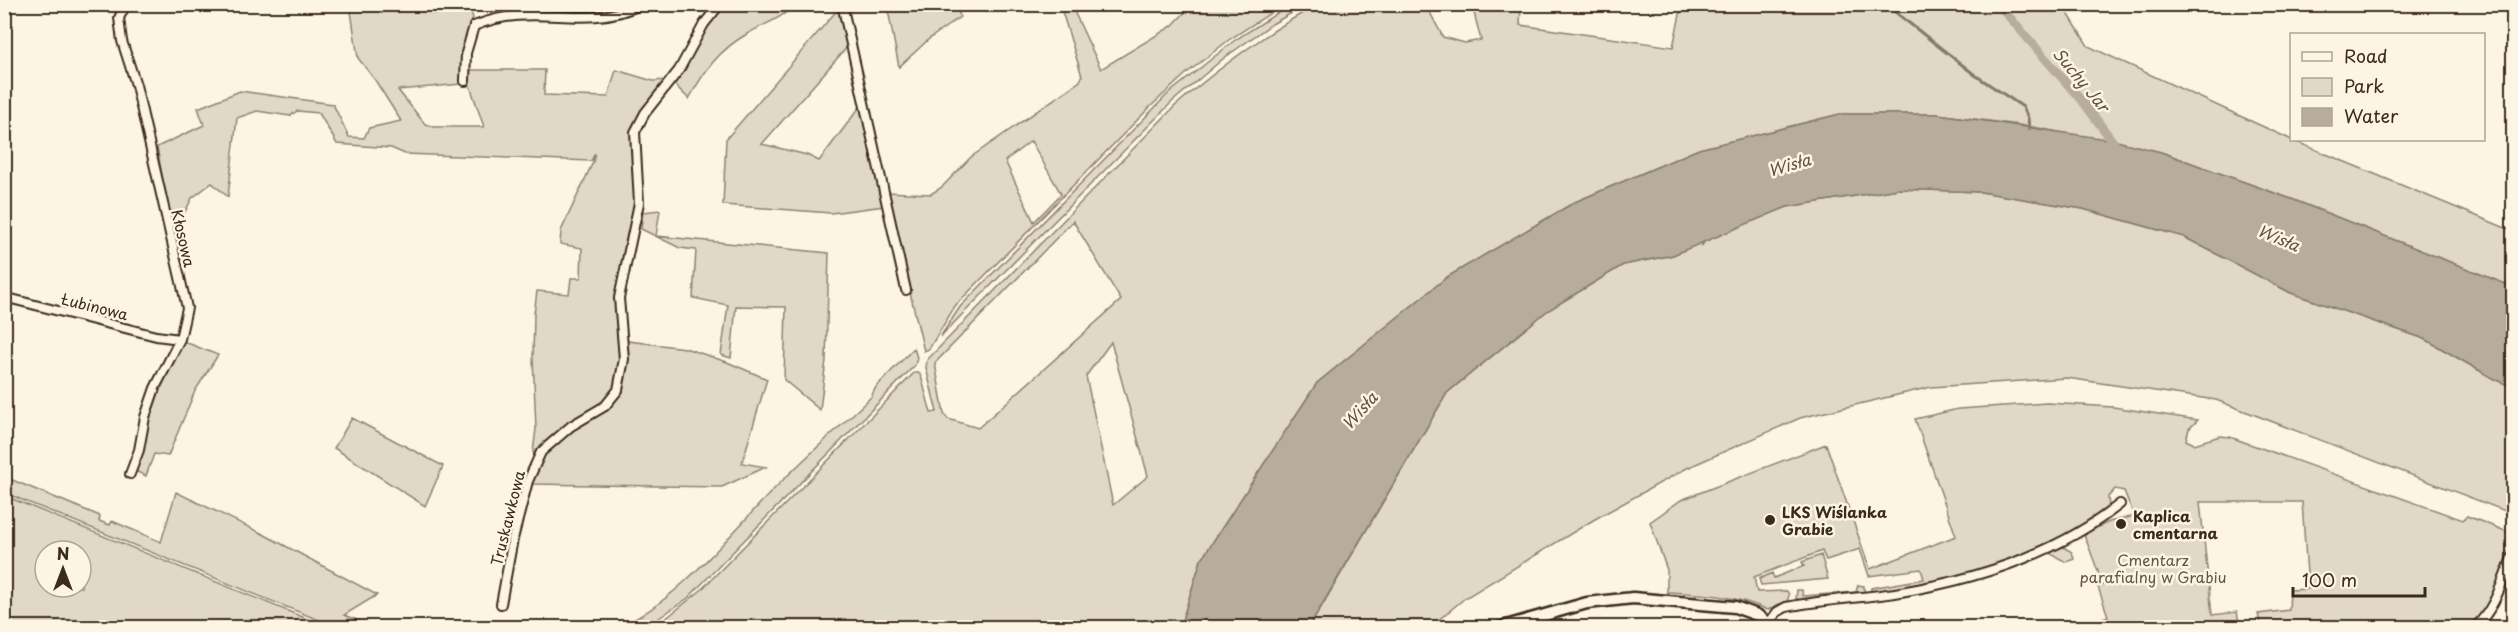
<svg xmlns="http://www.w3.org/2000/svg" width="2518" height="632" font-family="'Playpen Sans',sans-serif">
<rect width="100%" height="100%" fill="#fcf5e5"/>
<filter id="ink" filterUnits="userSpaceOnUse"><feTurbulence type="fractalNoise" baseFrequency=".0167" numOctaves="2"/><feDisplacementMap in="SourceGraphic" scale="12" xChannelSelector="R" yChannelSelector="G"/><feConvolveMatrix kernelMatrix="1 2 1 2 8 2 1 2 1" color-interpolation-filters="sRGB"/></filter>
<g filter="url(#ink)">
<path fill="#e0d8c8" stroke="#8e8173" stroke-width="1.5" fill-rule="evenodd" d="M350,5H469L473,18L462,56L461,84L398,90L425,124L435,127H484L469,83L467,70H545L544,95L608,97L616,70L653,81L667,80L633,132L635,215L616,305L620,340L685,348L727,362L767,379L742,463L766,467L722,487L530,484L539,464L533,452L536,429L533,358L534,314L537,291L569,294L571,278H581L582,248L560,244L561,231L593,162L595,153L591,161L405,154L391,148L337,144L319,113L297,111L290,116L257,111L237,118L228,197L212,183L192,198L185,212L168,211L157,147L204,125L198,108L240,91L333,104L349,137L364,138L369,128L401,121L375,80L358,58Z
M723,5H795C781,19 764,24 747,34C719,50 704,71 689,99L674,84L700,38Z
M887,5H957L960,17L929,39L899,67Z
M1060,5H1071L1101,69L1172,26L1192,5H1283L1230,39L1187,73L1150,107L955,306L929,349L924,351L886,192L931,194L942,187L971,157L1080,81L1082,76ZM1031,141L1061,194L1034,222L1005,161Z
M1290,5H1306L1272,24L1224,58L1172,102L940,337L960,307L1168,94L1235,40Z
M1317,5H1426L1443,37L1465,43L1481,40L1472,5H1521L1520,25L1673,47L1682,5H2063L2088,46L2292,140L2513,231V287L2294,200L2161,152L2033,127L1938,114H1840L1699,149L1575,202L1447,277L1317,383L1201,560L1180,627L654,628L700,591L914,373H919L921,376L931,413L937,412L926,368L927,360L1175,106C1220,67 1265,33 1317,5ZM1073,221L1121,300L978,428L948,419L944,414L935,363ZM1111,342L1148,476L1113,505L1086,376Z
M839,8L848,46L762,144L807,155L819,161L862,104L884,206L831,213L723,205L726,139Z
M1898,189L1981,192L2083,209L2184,237L2291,293L2425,339L2494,379L2513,387V514L2216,400L2067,378L1931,387L1800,418L1687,468L1595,519L1465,598L1430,627L1309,628L1447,393L1547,311L1623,265L1673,255L1704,240L1701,247L1705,241L1787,207Z
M660,210L656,236L829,253L826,360L820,410L784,380L786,307L736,306L731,358L721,355L728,305L693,298L696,250L680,248L641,229L643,212Z
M185,342L218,355L195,391L168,456L154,454L146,476L135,471V465L159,391L180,347Z
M914,348L917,358L915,365L688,598L646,627H618C675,605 734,529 778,485C808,455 840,427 871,397L876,387Z
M2047,403L2113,407L2198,420L2189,429L2186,440L2194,444L2220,436L2230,437L2463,520L2467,516L2513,534V582L2512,581L2489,603L2477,621L2467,627H2261L2258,614L2289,610L2290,590L2308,589L2302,502H2200L2212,615L2237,612L2240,627H2086L2084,625L2108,616L2098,587L2103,585L2084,534L2109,522L2134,516L2124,491L2115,489L2108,497L2109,507C2097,516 2085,526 2071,534C2017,564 1935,584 1873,593L1871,591V588L1924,579L1921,569L1869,576L1860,549L1826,560L1822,551L1754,577L1757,592L1787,591L1789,595L1787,603L1779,604L1768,610C1735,595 1703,594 1667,592V570L1650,522L1681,500L1826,444L1870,569L1956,536L1915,419L1958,409Z
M352,418L443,466L425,506L334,448Z
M5,477L100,516L99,521L110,525L112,521L161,542L176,492L265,535L377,595L344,615L374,627H336L5,493Z
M5,496L327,627L145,628L141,625L140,628L5,627V605L12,592L5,587ZM45,551H81V587H45Z
M2063,547L2072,552L2074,559L2066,562L2051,554L2052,551Z
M1821,555L1828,579L1761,585L1759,579L1772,573L1774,578L1804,566L1802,562Z
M1858,585L1864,586V592L1861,595L1802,602L1796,598L1797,590H1802L1803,596L1856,592Z"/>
<path fill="#b7ad9e" stroke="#85796b" stroke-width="1.5" d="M1840,114H1938L2113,140L2161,152L2294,200L2513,287V387L2494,379L2425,339L2291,293L2184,237L2083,209L1981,192L1898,189L1787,207L1673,255L1623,265L1547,311L1447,393L1309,627H1180L1201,560L1317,383L1447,277L1575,202L1699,149Z"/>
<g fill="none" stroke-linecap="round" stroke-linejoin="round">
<path stroke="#85796b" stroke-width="3" d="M1885,4L1975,75L2023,107L2028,118L2029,129"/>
<path stroke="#b7ad9e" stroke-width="9" d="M1998,4L2084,103L2119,150"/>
<defs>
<path id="street" d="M126,4L119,18L122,41L136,85L187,308L180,339L155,388L145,417L139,450L130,474
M842,4L906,290
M465,81L466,53L474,26C537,0 582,33 642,4
M4,297L156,336L180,339
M501,604L513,539L528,481L541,452L571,426L605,406L618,390L624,359L619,298L639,203L635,132L645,113L679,70L704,24L720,4
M1769,623L1777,612L1786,607C1822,600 1859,598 1895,593C1976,580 2056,555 2120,504
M2474,628C2495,610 2503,579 2513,555"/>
<path id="secondary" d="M1499,628L1587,603L1633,598L1735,607L1757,615L1774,628"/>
</defs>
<use href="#street" stroke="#3b2a1e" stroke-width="12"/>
<use href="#secondary" stroke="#3b2a1e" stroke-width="15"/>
<use href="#street" stroke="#fcf5e5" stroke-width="8"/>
<use href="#secondary" stroke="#fcf5e5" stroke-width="10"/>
</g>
</g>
<g fill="#3b2a1e" stroke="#fcf5e5" stroke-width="2">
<circle cx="1770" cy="520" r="6"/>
<circle cx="2121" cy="524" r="6"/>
</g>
<g text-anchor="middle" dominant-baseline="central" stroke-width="5" stroke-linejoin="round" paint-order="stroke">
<g font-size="15" fill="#3b2a1e" stroke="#fcf5e5">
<text transform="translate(184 238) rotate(77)">Kłosowa</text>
<text transform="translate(95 306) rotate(14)">Łubinowa</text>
<text transform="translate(507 518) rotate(-76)">Truskawkowa</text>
</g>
<g font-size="15" font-weight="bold" fill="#3b2a1e" stroke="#fcf5e5" text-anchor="start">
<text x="1782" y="511">LKS Wiślanka<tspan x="1782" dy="17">Grabie</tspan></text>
<text x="2133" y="515">Kaplica<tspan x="2133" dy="17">cmentarna</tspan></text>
</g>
<g font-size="15" fill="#645648" stroke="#fcf5e5">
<text x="2153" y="559">Cmentarz<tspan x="2153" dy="17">parafialny w Grabiu</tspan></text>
</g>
<g font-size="16" font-style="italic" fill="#605144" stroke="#fcf5e5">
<text transform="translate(2082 79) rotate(50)">Suchy Jar</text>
<text transform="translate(1789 164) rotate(-16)">Wisła</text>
<text transform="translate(2279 237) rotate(23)">Wisła</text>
<text transform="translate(1359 410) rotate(-48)">Wisła</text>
</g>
</g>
<rect width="2518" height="632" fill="none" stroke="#fcf5e5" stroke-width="24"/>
<rect x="12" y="12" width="2494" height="608" fill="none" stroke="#3b2a1e" stroke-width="2" filter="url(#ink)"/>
<rect x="2290" y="33" width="195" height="108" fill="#fcf5e5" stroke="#afa495" stroke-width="1.5"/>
<rect x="2302" y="52" width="30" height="9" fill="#fcf5e5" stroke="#afa495" stroke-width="1.5"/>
<text x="2344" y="63" font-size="18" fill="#3b2a1e">Road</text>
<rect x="2302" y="78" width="30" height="18" fill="#e0d8c8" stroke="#afa495" stroke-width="1.5"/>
<text x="2344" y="93" font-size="18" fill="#3b2a1e">Park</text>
<rect x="2302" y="108" width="30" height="18" fill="#b7ad9e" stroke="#afa495" stroke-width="1.5"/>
<text x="2344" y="123" font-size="18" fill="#3b2a1e">Water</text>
<g transform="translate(63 569)"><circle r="28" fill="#fcf5e5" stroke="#afa495" stroke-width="1.5"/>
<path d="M0-4.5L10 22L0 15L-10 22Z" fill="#3b2a1e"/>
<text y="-9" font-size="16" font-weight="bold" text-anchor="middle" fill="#3b2a1e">N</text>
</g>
<path d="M2293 587v9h132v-9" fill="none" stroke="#3b2a1e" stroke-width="3"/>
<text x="2302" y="587" font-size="18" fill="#3b2a1e" stroke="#fcf5e5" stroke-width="4.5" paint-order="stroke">100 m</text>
</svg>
